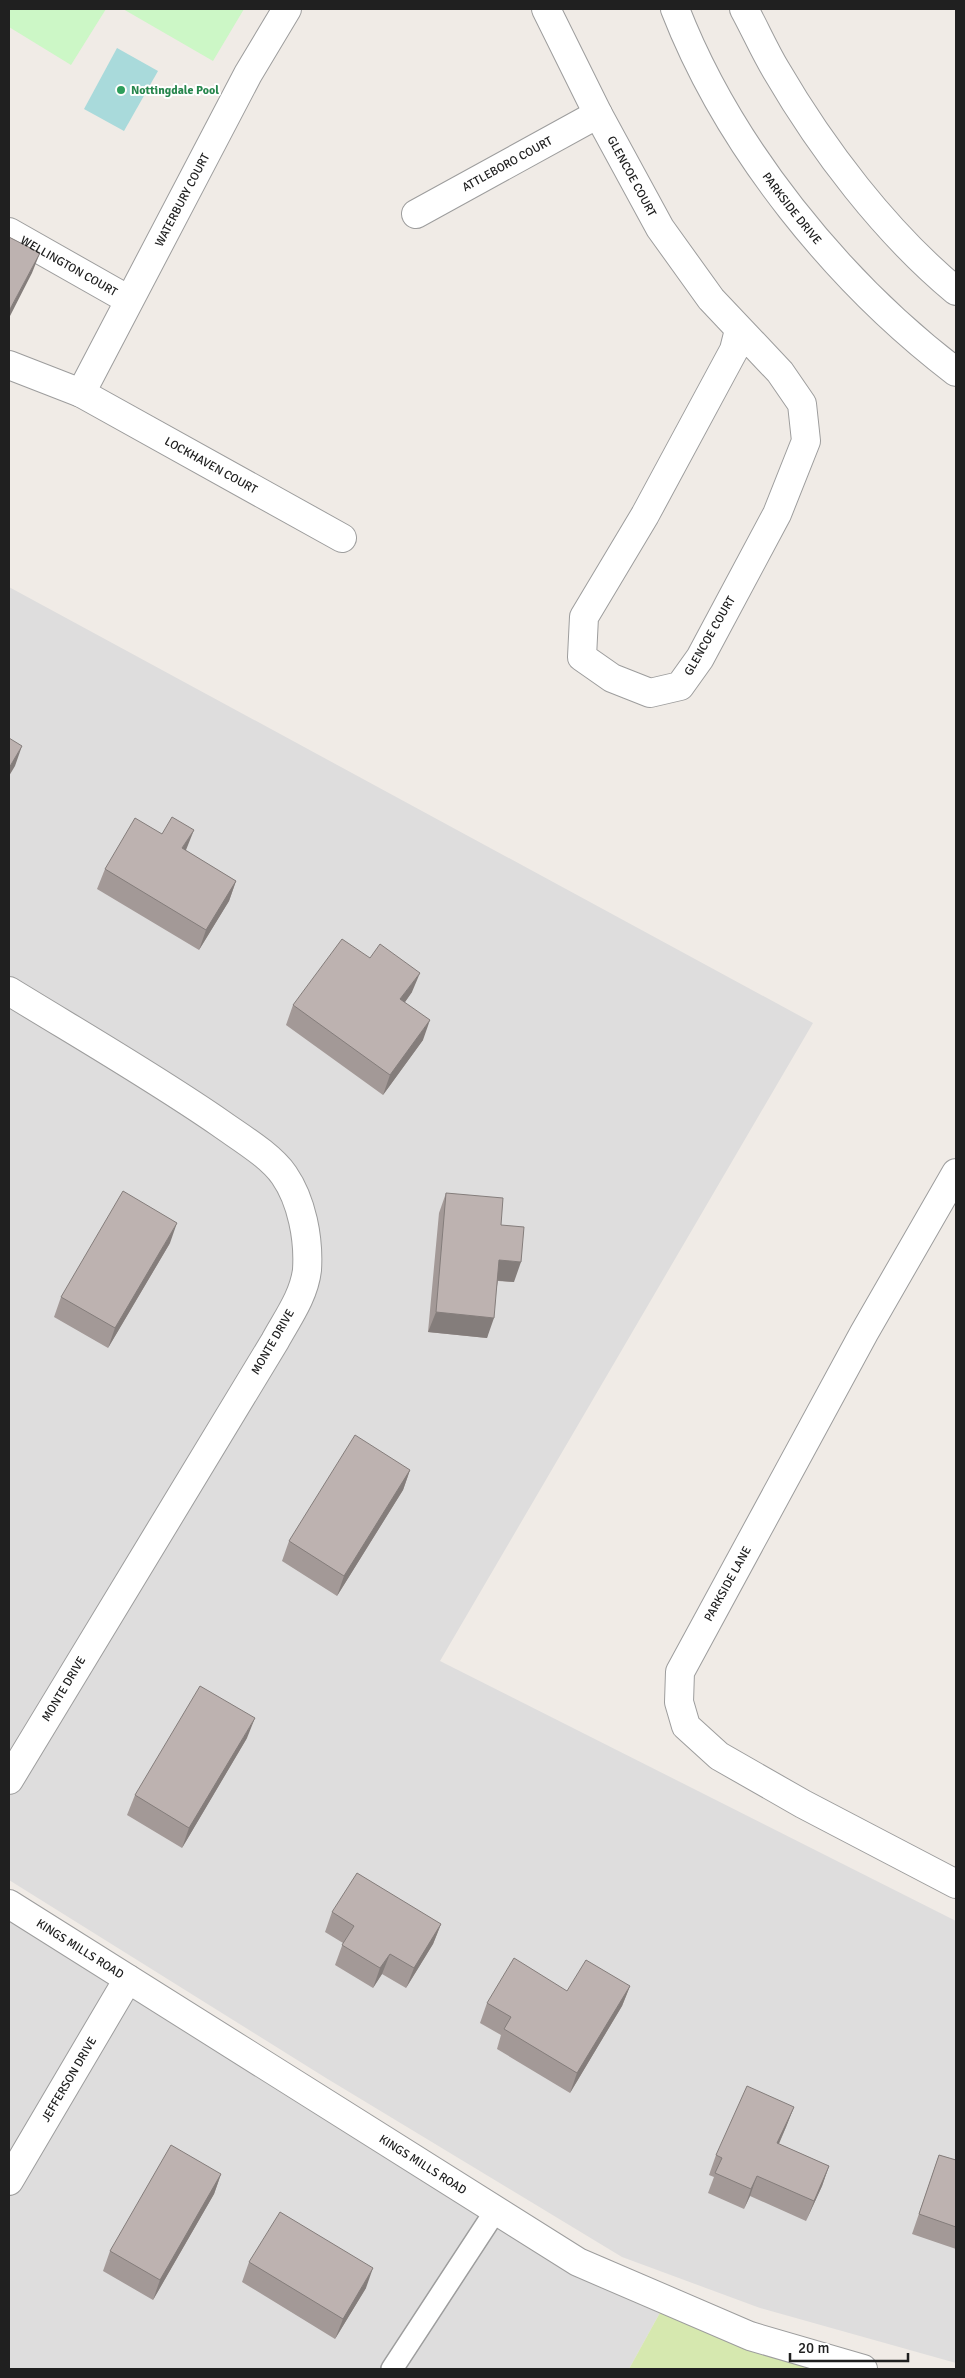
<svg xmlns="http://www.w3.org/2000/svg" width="965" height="2378" font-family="Signika,sans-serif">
<rect width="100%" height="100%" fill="#f0ebe6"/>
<path fill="#dedddd" d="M9,587L813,1023L440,1661L956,1921V2363L760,2308L622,2257L326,2078L9,1880Z
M9,1904L667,2300L629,2369H9Z"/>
<path fill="#d6e8af" d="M667,2300L863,2369H629Z"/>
<path fill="#ccf7c6" d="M9,9H106L71,65L9,27Z
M123,9H244L213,61Z"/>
<path fill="#a9dadb" d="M117,48L158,71L124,131L84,109Z"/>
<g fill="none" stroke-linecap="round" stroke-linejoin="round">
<defs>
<path id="service" d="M392,2369L496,2210"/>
<g id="minor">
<path id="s1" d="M546,9L598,114L660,228L711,299L780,372L802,404L806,441L777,514L700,658L680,686L650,693L612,678L582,657L584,617L645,515L734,350L739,330"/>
<path id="s2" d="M416,214L598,114"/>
<path id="s3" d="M9,232L129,300"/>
<path id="s4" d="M9,365L81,393L342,538"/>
<path id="s5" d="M81,393L248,74L287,9"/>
<path d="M9,991C79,1034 152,1076 220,1123C241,1138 270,1155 284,1175C302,1201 309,1239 307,1270C304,1296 287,1319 275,1341L9,1780"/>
<path d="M956,1173L864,1333L680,1672L679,1702L686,1726L719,1756L803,1804L956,1884"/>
<path id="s6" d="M9,2181L128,1979"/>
</g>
<g id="tertiary">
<path id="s7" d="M675,9C729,148 838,282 956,372"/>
<path d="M744,9C755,29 764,50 776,70C822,149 885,232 956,291"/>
<path id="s8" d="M9,1904L578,2262L750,2336L863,2369"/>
</g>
</defs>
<use href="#service" stroke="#9d9d9d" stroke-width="24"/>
<use href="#minor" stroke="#9d9d9d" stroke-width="30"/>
<use href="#tertiary" stroke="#9d9d9d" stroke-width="30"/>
<use href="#service" stroke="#fff" stroke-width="21"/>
<use href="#minor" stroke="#fff" stroke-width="28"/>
<use href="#tertiary" stroke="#fff" stroke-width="28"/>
</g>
<path fill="#a39997" d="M186,851L236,881L229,901L199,950L97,889L105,869Z
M412,992L405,1002L423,1040L383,1095L286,1025L293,1005Z
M446,1193L501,1225L514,1282L498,1281L487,1338L428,1332L439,1213Z
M170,1243L108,1348L54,1317L61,1297Z
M410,1470L403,1490L337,1596L282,1561L289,1541Z
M247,1738L182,1848L127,1815L135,1795Z
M332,1912L441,1924L433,1944L406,1988L382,1974L373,1988L335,1965L343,1943L325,1932Z
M630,1986L622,2006L570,2093L497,2049L501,2035L480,2023L487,2003L567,1991Z
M794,2107L786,2127L779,2144L829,2166L822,2186L806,2221L750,2196L744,2209L708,2193L714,2177L709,2175L716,2155Z
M939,2155L956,2160V2249L912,2234Z
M221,2174L214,2194L153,2300L103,2271L110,2251Z
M249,2262L366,2288L335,2339L242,2282Z"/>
<path fill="#847d7b" d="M40,253L32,273L9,318V311Z
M22,746L15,766L9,776V768Z
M194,830L186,850L175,868L182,848Z
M236,881L229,901L199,950L206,930Z
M420,973L412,992L393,1019L400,999Z
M430,1020L423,1040L383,1095L390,1075Z
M177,1223L170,1243L108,1348L115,1328Z
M499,1260L521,1262L514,1282L492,1280Z
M436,1312L494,1318L487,1338L428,1332Z
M410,1470L403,1490L337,1596L344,1576Z
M255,1718L247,1738L182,1848L189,1828Z
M441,1924L433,1944L406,1988L414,1968Z
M390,1954L382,1974L373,1988L380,1968Z
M630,1986L622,2006L570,2093L577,2073Z
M794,2107L786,2127L770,2163L777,2143Z
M829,2166L822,2186L806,2221L814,2201Z
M221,2174L214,2194L153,2300L160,2280Z
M757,2176L750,2196L744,2209L751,2189Z
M373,2268L366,2288L335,2339L343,2319Z"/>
<path fill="#bdb2b0" stroke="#847d7b" d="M9,237L40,253L9,311Z
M9,738L22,746L9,768Z
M172,817L194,830L182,848L236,881L206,930L105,869L135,818L162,834Z
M342,939L370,958L380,944L420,973L400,999L430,1020L390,1075L293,1005Z
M123,1191L177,1223L115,1328L61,1297Z
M446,1193L503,1198L501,1225L524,1227L521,1262L499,1260L494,1318L436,1312Z
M355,1435L410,1470L344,1576L289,1541Z
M200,1686L255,1718L189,1828L135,1795Z
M357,1873L441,1924L414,1968L390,1954L380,1968L342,1945L354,1926L332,1912Z
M514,1958L567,1991L586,1960L630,1986L577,2073L504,2029L511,2017L487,2003Z
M747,2086L794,2107L777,2143L829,2166L814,2201L757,2176L751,2189L715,2173L722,2158L716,2155Z
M171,2145L221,2174L160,2280L110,2251Z
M939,2155L956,2160V2227L919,2214Z
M280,2212L373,2268L343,2319L249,2262Z"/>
<circle fill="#2e9e5b" stroke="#fff" stroke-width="2" cx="121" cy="90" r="5"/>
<g text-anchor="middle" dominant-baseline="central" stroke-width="4" stroke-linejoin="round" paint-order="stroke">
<g font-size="12" font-weight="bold" fill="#27864d" stroke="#fff" text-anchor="start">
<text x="131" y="90">Nottingdale Pool</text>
</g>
<g font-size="12" fill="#202020" stroke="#fff">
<text stroke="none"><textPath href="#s2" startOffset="104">ATTLEBORO COURT</textPath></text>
<text stroke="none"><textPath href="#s1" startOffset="188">GLENCOE COURT</textPath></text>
<text stroke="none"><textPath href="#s5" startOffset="218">WATERBURY COURT</textPath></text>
<text stroke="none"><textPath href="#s7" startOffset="232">PARKSIDE DRIVE</textPath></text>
<text stroke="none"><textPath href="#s3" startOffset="69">WELLINGTON COURT</textPath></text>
<text stroke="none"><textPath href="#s4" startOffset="226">LOCKHAVEN COURT</textPath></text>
<text transform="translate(710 636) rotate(-60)">GLENCOE COURT</text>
<text transform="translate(273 1342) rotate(-60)">MONTE DRIVE</text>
<text transform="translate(728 1584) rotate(-61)">PARKSIDE LANE</text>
<text transform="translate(64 1689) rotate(-59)">MONTE DRIVE</text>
<text stroke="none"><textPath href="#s8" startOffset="84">KINGS MILLS ROAD</textPath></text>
<text stroke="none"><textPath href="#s6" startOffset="118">JEFFERSON DRIVE</textPath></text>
<text stroke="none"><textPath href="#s8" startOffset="489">KINGS MILLS ROAD</textPath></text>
</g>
</g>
<rect width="965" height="2378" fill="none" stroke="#202020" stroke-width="20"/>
<path d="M790 2353v8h118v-8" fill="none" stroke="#202020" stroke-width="2.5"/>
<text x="798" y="2353" font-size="15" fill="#202020" stroke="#ffffff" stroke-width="4" paint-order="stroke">20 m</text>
</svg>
